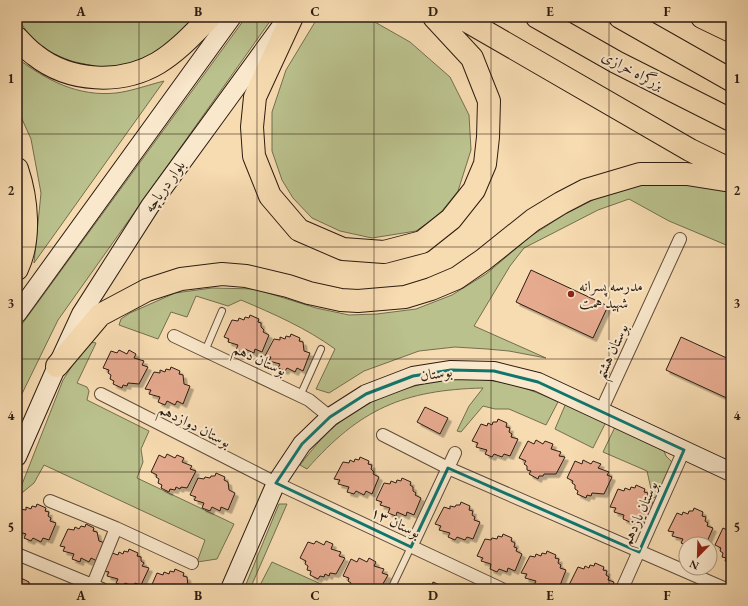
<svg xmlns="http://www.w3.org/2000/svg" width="748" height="606" font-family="'EB Garamond',Amiri,serif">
<defs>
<filter id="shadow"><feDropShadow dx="3.5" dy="3.5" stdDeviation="0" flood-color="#0004"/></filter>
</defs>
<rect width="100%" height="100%" fill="#f7dbb1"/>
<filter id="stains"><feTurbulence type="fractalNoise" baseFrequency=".005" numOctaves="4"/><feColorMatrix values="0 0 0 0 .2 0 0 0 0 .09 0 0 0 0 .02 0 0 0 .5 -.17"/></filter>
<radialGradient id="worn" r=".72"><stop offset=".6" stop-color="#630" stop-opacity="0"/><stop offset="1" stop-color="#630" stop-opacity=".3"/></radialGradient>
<path fill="#bac18d" stroke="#746e4f" d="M17,17H196L164,49L122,67H98L71,61L47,51L29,35Z
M246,17H273L58,320L17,404V331Z
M318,17H366L410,42L450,77L469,115L471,150L458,191L438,216L416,231L372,238L340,231L312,218L293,198L282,180L272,151V112L286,70Z
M17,58C46,80 78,97 116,93C132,91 148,85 164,81L34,263L41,193L31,139L17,108Z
M652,182H684L731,190V247L669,221L629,199L598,210L524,248L510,266L474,326L546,358L509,351L487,349L455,347L419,351L364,371L329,393L316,389L335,349C306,328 274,314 241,300L228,306L196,296L187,317L171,312L158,339L119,325L121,319L130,313L175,293L212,288L255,289L316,308L349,315L377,314L416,309L452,295L486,274L531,236L567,213L607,193Z
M88,341L96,343L77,383L87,387L89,391L87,400L149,431L141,449L143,462L137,478L234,524L217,559L197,562L205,540L44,465L34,483L17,497L63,380Z
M447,378C494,379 516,382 558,402L546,425L509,409H495L483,406L461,432L457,431L469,406L483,388C403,390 360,409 307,469L300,465C311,451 322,437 335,426C367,398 407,387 447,378Z
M566,403L606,422L593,448L555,429Z
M615,427L664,451L666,456L672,462L658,496L653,498L647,471L603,452Z
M279,504H287L250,589H244Z
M272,562L332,589H258Z"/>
<path fill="#e6aa8f" stroke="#2d1c11" filter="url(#shadow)" d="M531,270L608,306L593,338L516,302Z
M250,315L259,319L258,322L261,323V327L264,330L263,332L269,335L262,352L255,349L254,353L245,349L244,353L236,350L238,345L228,342L229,339L224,337L232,320L238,321L239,318L244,320L245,317L249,318Z
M291,334L300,338L299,341L303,342L304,351L310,353L303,371L297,368L295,372L287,368L285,371L278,368L280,364L269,361L271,357L265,356L274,339L280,340V337L285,339L286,336L290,337Z
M681,337L731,360V400L666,370Z
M119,350L127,354L129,350L136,354L134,358L144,361L142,365L148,367L139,384L128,383L127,386L123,385L122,388L113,384L114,381L110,379L111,375L108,373L109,370L103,368L111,351L117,353Z
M171,367L180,371L179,374L183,375L184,384L190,386L183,404L177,401L175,405L167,401L165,405L158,402L160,397L149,394L151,390L145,389L154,372L160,373V370L165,372L166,369L170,370Z
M425,407L448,418L440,434L417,422Z
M498,419L507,423L506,427L510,428L509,432L512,434L511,437L518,439L510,456L504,454L502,457L494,454L492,457L485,454L487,450L476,447L478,443L472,441L481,424L487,426L488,423L492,425L493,422H497Z
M536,440L543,444L545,441L553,444L551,449L561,452L559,456L565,457L556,474H544L543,476H539L538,479L529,474L531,471L527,470V466L524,464L526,461L519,458L528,441L534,444Z
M167,454L175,458L177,455L184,458L182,462L192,466L190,469L196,471L187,488L181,487L180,489L176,487L175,490L170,489L169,492L161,488L162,485L158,483L159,479L156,477L157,475L151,472L159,455L165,458Z
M360,457L369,461L368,464L372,465L371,469L374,472L373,474L379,477L372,494L366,491L364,495L356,491L354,494L347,492L349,487L338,484L340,480L334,479L343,462L349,463L350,460L354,462L355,459L359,460Z
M583,460L591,464L593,461L601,464L598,468L609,472L607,475L612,477L604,494L592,493L591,496L587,495L586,498L577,494L578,491L575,489V485L572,483L573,481L567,478L575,461L582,464Z
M216,473L225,477L224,480L228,482L229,490L235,493L228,510L221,507L220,511L212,507L210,511L202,508L204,503L194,500L196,497L190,495L198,478L204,479L205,477L210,478L211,476H215Z
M402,478L411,482L410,485L413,487V491L416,493L415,495L421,498L414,515L407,512L406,516L397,512L396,516L388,513L390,508L380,505L382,502L376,500L384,483L390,484L391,481L396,483L397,480L401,481Z
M636,485L645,489L644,492L648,493L647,497L650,499L649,502L655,504L648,521L641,519L640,523L632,519L630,522L623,519L624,515L614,512L616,508L610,507L618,489L624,491L625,488L630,490L631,487L635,488Z
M461,502L470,506L469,510L473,511L472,515L475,517L474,520L480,522L473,539L467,537L465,540L457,537L455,540L448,537L450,533L439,530L441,526L435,524L444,507L450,509V506L455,507L456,505H460Z
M37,504L46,508L45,511L49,512L48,516L51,518L50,521L56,523L49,540L43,538L41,542L33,538L31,541L24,538L26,534L17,531V514L20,509L26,510V507L31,509L32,506L36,507Z
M694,508L703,512L702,516L706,517L705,521L708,523L707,526L713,528L706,544L690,543L686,545L681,543L683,539L672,536L674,532L668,531L677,513L682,515L683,512L688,514L689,511H693Z
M86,524L94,528L93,531L97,532L99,541L105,543L97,561L91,558L89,562L81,558L80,562L72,559L74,554L63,551L65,547L60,546L68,529L74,530L75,527L79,529L81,526L85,527Z
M731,527V564L725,561L726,558L722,557L723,553L720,551L721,548L715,545L723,528L729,531Z
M503,534L512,538L511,541L515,543L514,547L517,548L516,551L522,554L515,571L508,568L507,572L499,569L497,572L490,569L491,564L481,561L483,558L477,556L485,539L491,540L492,538L497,539L498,536L502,537Z
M316,541L324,545L326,541L333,544L331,549L341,552L339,556L345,558L336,574L330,573L329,576L325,574L324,577L320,576L318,579L310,575L311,571L307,570L308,566L305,564L306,561L300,558L308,542L314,544Z
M129,549L138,553L137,556L141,557V561L144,563L142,566L149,568L141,585L135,583L133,586L125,583L123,586L116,583L118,579L107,576L109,572L103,571L112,553L118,555L119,552L123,554L124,551L128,552Z
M547,551L556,555L555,558L559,559L558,563L561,565L560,568L566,570L559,588L553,585L551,589L543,585L541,588L534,585L536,581L525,578L527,574L521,573L530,556L535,557L536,554L541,556L542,553L546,554Z
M359,558L367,562L369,558L376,562L374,566L384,569L382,573L388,575L380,589H354L350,587L351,583L348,581L349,578L343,576L351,559L357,562Z
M595,563L604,567L603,570L607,571L606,575L609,577L608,580L614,582L612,589H573L575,586L569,585L578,567L584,569L585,566L589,568L590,565L594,566Z
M175,569L184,573L183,576L187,577L188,586L194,589H150L157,573L163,575L164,572L169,574L170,571L174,572Z
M21,578L29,582V585L32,587V589H17V581L20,582Z
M433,582L442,586L441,589H414L416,587L421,588L422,585L427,587L428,584L432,585Z"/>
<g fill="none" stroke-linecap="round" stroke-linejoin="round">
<defs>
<path id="lane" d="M205,351L222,311
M300,396L321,349
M391,589L411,547"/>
<path id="street" d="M174,336L309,400L330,417
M101,394L276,483L502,589
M601,411L680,239
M383,435L448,468L726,589
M50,501L116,528L192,563
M411,547L455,453
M17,554L102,589
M91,589L116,528
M622,589L684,450"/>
<path id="secondary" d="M17,314L232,17
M17,457L57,366L81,314L150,206L282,25
M230,589L276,483L302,444L330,417L366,394L413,376L451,370L494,371L538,382L731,472"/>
<path id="highway" d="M292,17L255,97L252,127L254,156L270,196L299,230L343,249L384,252L422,242L451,219L474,190L485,164L488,137L489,101L472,58L434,17
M460,17L690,150L731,170
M537,17L616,62L731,120
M620,17L731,80
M702,17L731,31
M17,38C23,44 28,50 35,55C69,82 121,85 158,63C178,51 194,33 210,17
M17,169C27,198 31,240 17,269
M57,366L100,315L147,290L181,279L222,274L246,276L288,286L309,293L341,300L358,301L405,297L431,289L457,278L483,260L533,220L561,203L586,190L640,174H687L731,181"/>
</defs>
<use href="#lane" stroke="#604c39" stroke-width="8"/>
<use href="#street" stroke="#604c39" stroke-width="14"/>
<use href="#secondary" stroke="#2d1c11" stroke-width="20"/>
<use href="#highway" stroke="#2d1c11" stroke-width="24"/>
<use href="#lane" stroke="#fae8cc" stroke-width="6"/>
<use href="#street" stroke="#fae8cc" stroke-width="12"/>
<use href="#secondary" stroke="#fae8cc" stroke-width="18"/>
<use href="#highway" stroke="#f7dbb1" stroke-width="22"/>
</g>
<path fill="none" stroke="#0f766e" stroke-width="3" stroke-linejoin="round" d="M451,370L494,371L538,382L684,450L639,552L448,468L411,547L276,483L302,444L330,417L366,394L413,376Z"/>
<path fill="none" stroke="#2d1c11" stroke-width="1" stroke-opacity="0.55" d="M139,17V589M257,17V589M374,17V589M491,17V589M609,17V589M17,134H731M17,247H731M17,359H731M17,472H731"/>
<circle fill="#8f2418" stroke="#fae8cc" stroke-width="1.5" cx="571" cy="294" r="4"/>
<g text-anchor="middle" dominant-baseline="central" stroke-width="4" stroke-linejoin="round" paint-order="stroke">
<g font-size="15" fill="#2d1c11" stroke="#fae8cc">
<text transform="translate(633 70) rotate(28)">بزرگراه خرازی</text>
<text transform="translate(164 186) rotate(-55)">بلوار دریاچه</text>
<text transform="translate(611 351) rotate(-65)">بوستان هشتم</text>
<text transform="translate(260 359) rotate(25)">بوستان دهم</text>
<text transform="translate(436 373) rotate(-8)">بوستان</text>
<text transform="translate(195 425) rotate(27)">بوستان دوازدهم</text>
<text transform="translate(639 513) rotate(-66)">بوستان یازدهم</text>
<text transform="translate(396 522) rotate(25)">بوستان ۱۳</text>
</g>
<g font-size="15" fill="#2d1c11" stroke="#fae8cc" text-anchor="start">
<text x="579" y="285">مدرسه پسرانه<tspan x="579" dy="17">شهید همت</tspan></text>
</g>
</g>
<rect width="748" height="606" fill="none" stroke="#f7dbb1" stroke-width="44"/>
<g transform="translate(698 556) rotate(203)"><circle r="19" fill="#fae8cc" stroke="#a89681"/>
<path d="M0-3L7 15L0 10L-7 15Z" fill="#8f2418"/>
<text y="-6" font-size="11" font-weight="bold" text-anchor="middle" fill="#2d1c11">N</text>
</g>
<rect x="22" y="22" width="704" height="562" fill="none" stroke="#2d1c11" stroke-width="1.5"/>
<g font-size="13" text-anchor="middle" font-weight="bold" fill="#2d1c11">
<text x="81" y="16">A</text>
<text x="198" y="16">B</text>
<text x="315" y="16">C</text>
<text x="433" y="16">D</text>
<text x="550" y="16">E</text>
<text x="667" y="16">F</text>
<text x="11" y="83">1</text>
<text x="737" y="83">1</text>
<text x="11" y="195">2</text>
<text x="737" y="195">2</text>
<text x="11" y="308">3</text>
<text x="737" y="308">3</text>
<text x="11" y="420">4</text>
<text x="737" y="420">4</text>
<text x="11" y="532">5</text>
<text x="737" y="532">5</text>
<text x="81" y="600">A</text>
<text x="198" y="600">B</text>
<text x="315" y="600">C</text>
<text x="433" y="600">D</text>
<text x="550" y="600">E</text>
<text x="667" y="600">F</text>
</g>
<rect width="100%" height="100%" filter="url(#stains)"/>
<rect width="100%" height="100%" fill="url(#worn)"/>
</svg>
